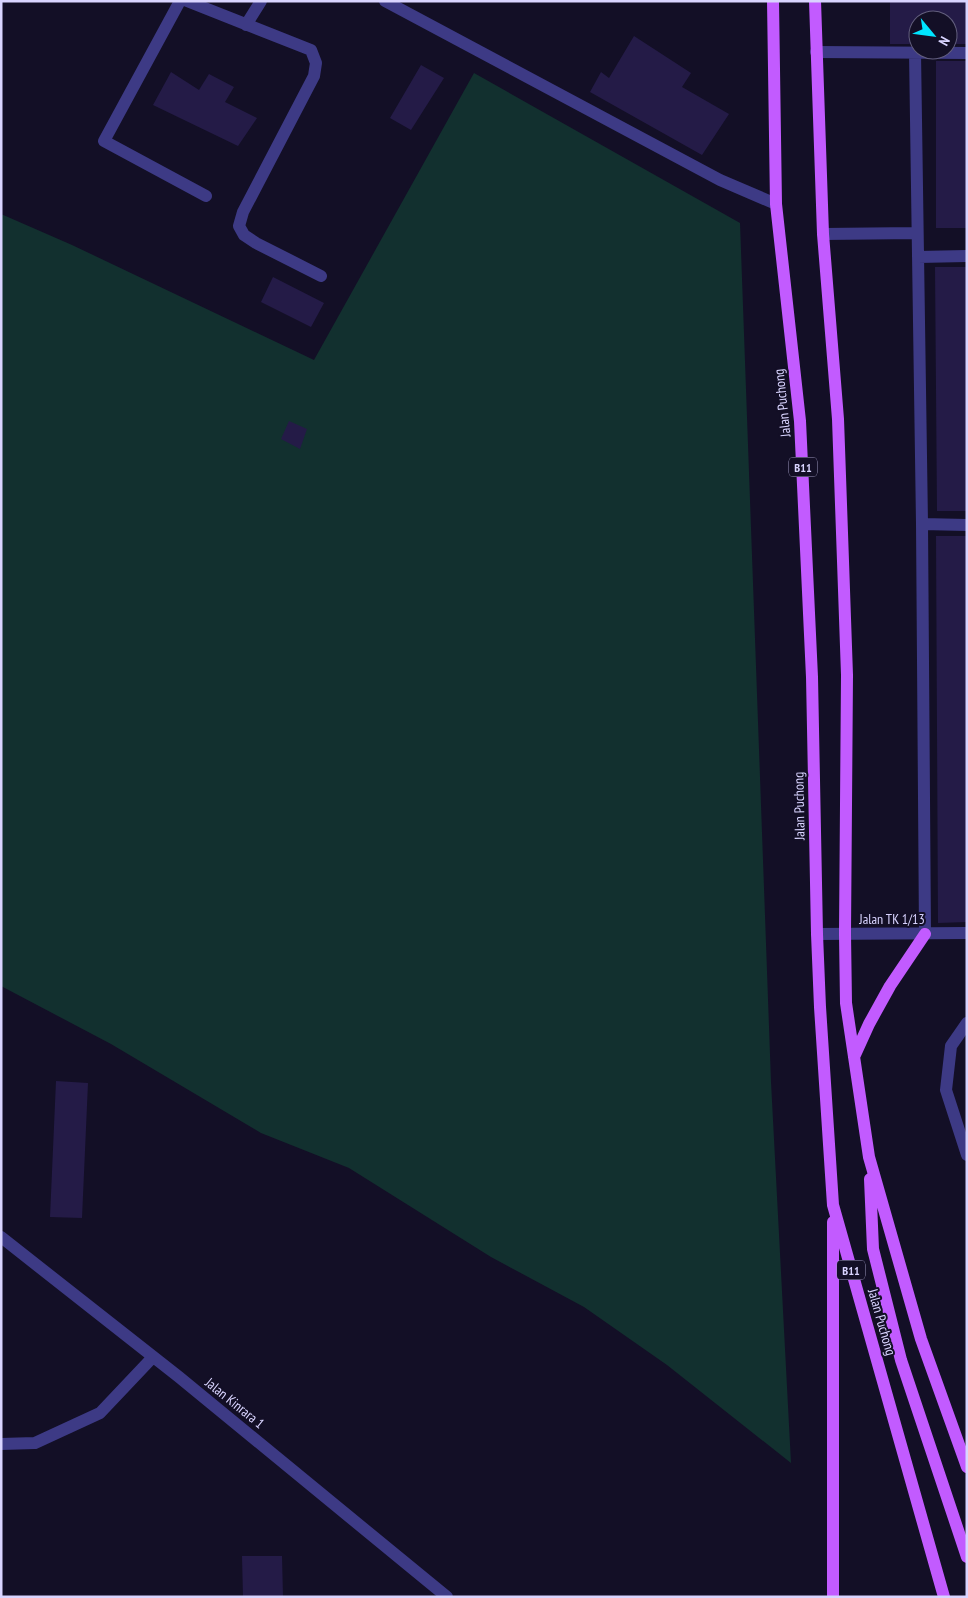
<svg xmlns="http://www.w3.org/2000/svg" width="968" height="1598" font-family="'PT Sans Narrow',sans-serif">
<rect width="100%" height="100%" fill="#130f26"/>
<path fill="#12302f" d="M474,73L740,223L771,1082L791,1463L667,1365L584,1307L491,1257L349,1168L261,1133L111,1044L1,986V214L72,245L314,360Z"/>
<path fill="#241b47" d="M890,1H967V44H948V20H918V44H890Z
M634,36L691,73L682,87L729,114L702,155L590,92L601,72L609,78Z
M936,61H967V228H936Z
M421,65L444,78L411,130L390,118Z
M171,72L199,90L209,74L234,87L225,102L257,118L238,146L153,105Z
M935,267H967V511H937Z
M273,277L324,303L311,327L261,302Z
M289,421L307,429L300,449L281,439Z
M936,536H967V922L938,923Z
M56,1081L88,1083L82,1218L50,1217Z
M242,1556H282L283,1597H243Z"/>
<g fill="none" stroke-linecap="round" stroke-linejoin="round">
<path stroke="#3d3a85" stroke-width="12" d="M180,1L104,141L206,196
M187,1L311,50L316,63L314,76L243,212L239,226L244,235L256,243L321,276
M385,1L720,180L776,204
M246,25L261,1
M816,52L967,53
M915,52L922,524L925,934
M823,234L917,233
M918,257L967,256
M922,524L967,525
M817,934L967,933
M967,1023L951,1046L946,1090L967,1155
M1,1237L179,1377L447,1597
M1,1444L35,1443L100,1413L153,1357"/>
<path stroke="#c25bff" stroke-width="12" d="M773,1L776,204L800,421L812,677L817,934L820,1007L833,1205L944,1597
M815,1L823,234L838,419L847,675L845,934L846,1003L869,1157L921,1339L967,1467
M854,1057L869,1024L890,986L925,934
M870,1179L873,1249L901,1360L967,1557
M833,1597V1222"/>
</g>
<g text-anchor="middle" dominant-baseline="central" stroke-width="4" stroke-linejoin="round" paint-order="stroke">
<g fill="#130f26" stroke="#9e99be" stroke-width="1">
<rect x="789" y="457.5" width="28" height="19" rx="4"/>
<rect x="837" y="1260.5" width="28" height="19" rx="4"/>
</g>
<g font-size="12" font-weight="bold" fill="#d9d4ff">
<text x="803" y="467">B11</text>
<text x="851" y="1270">B11</text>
</g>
<g font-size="14" fill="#d9d4ff" stroke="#130f26">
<text transform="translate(782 403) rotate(-96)">Jalan Puchong</text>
<text transform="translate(799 806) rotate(-91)">Jalan Puchong</text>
<text x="892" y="919">Jalan TK 1/13</text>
<text transform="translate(882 1322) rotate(74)">Jalan Puchong</text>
<text transform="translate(235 1403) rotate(39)">Jalan Kinrara 1</text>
</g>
</g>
<rect width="968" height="1598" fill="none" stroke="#d9d4ff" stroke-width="5"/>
<g transform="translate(933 35) rotate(119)"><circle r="24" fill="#130f26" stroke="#625e7d"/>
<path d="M0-4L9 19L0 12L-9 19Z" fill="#00e5ff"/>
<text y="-8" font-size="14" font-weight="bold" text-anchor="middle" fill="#d9d4ff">N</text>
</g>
</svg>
